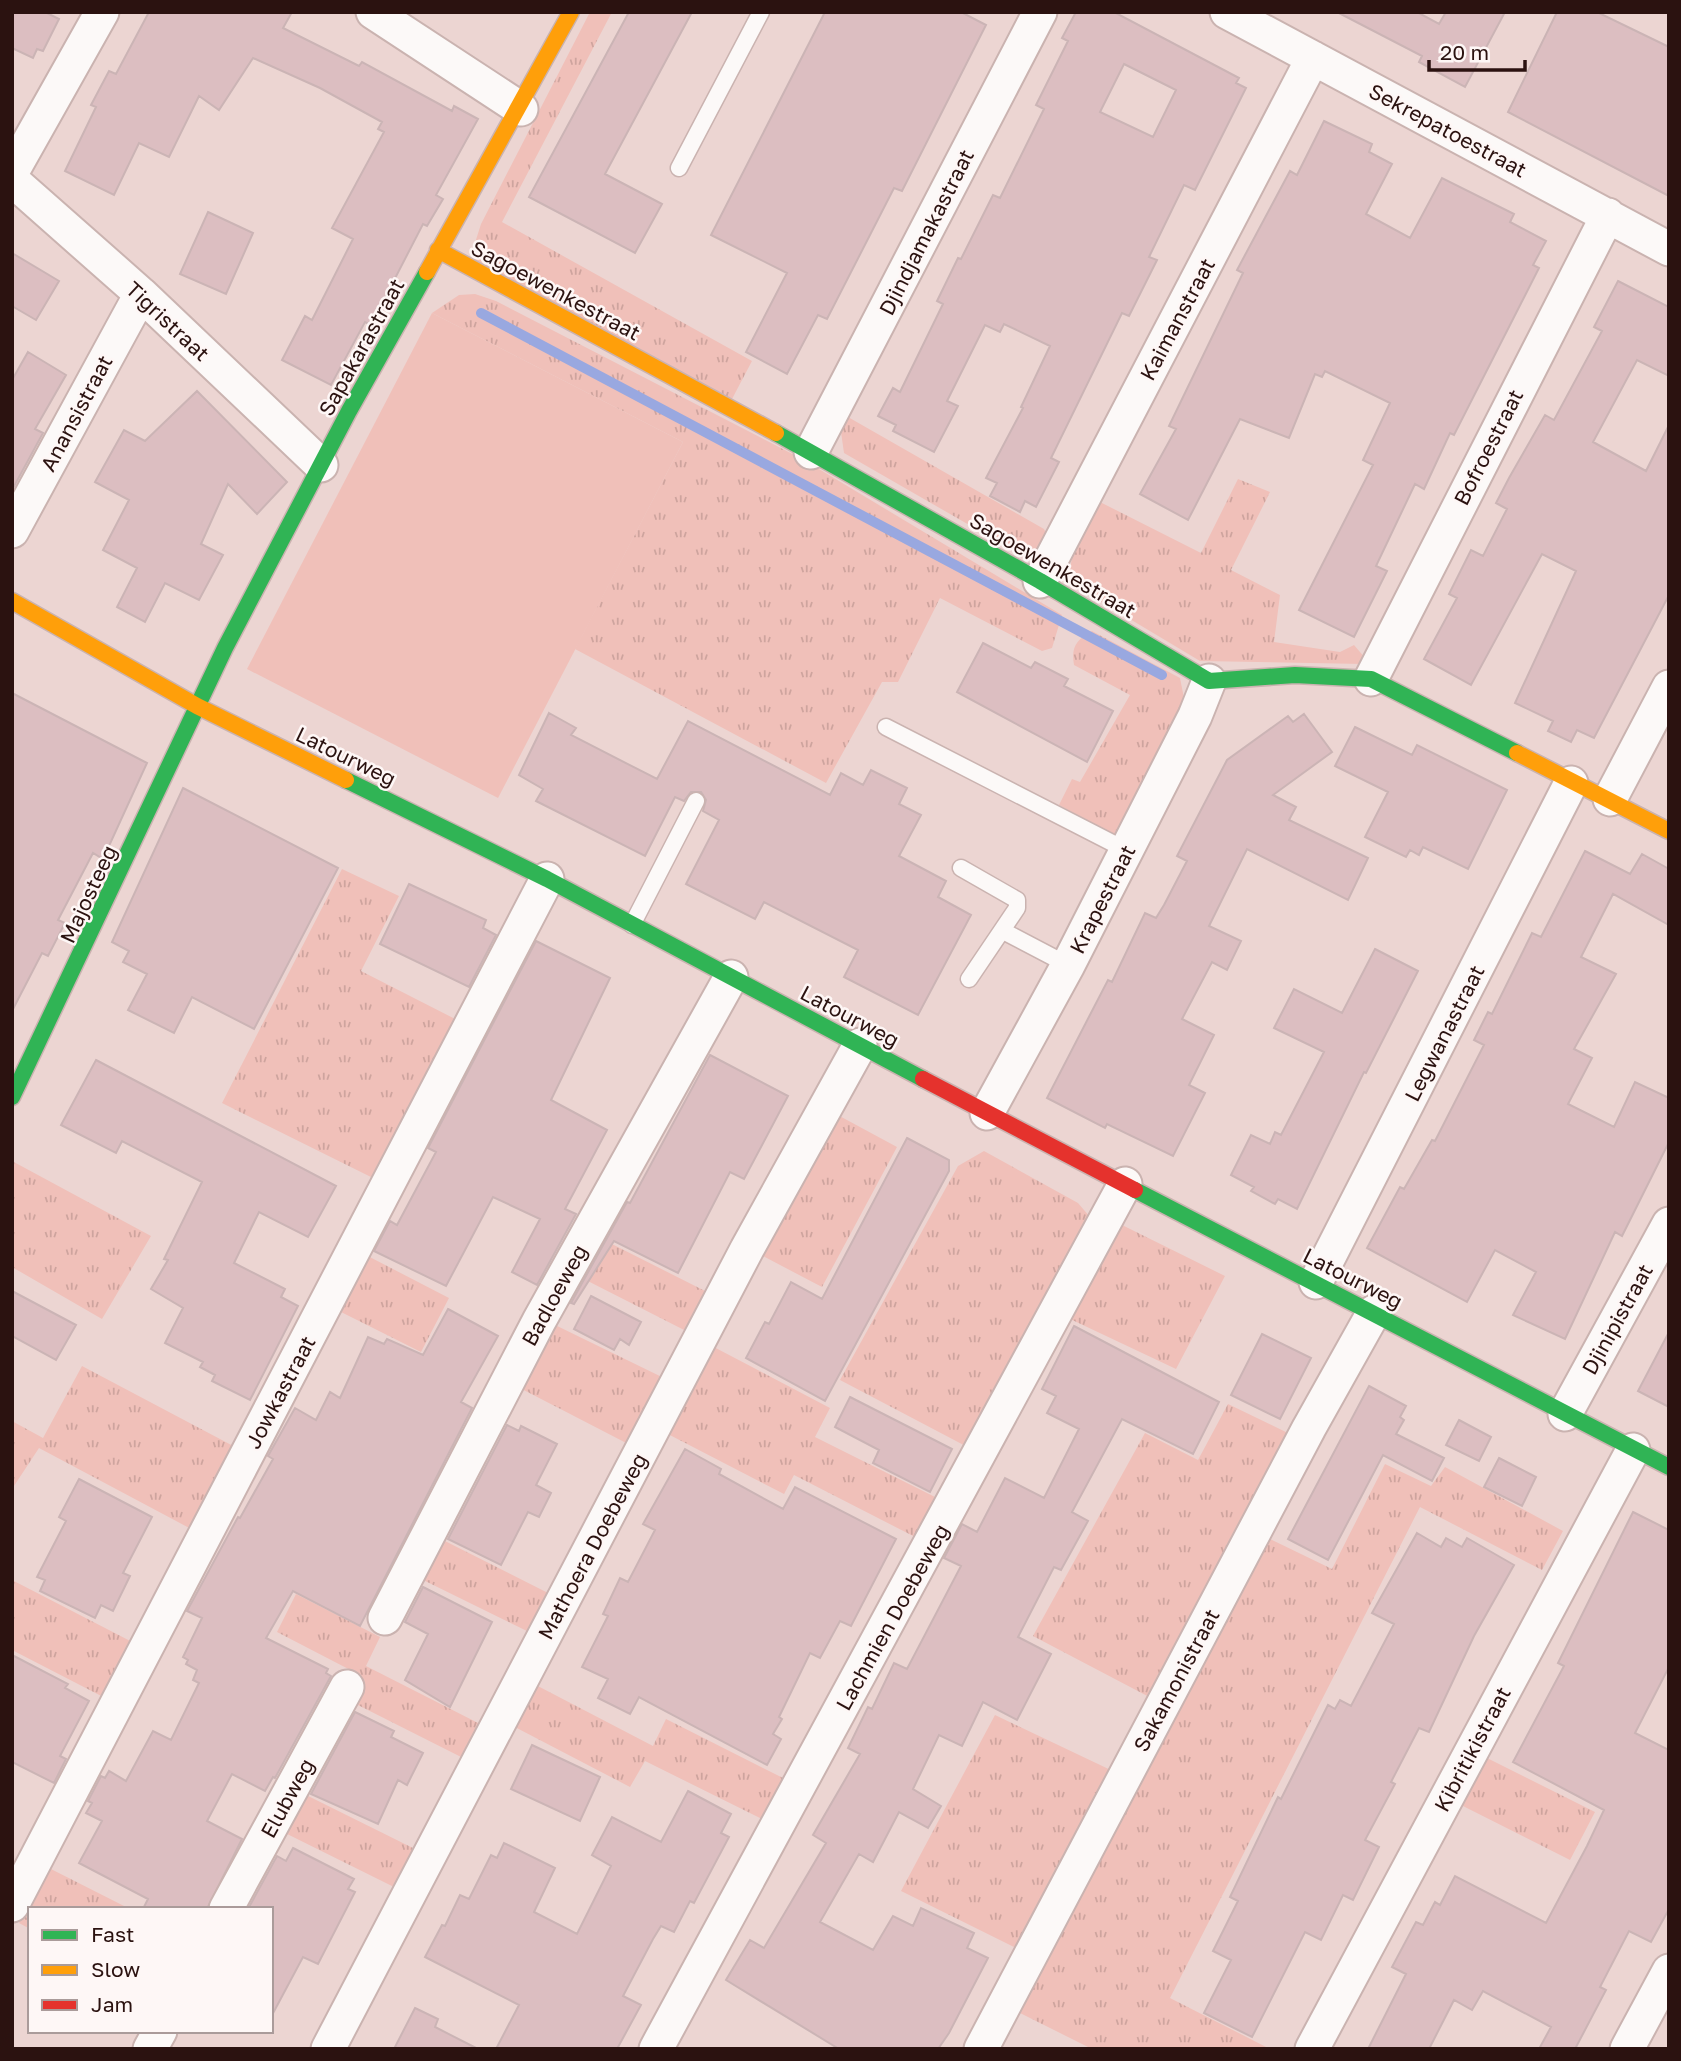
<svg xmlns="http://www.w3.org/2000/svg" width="1681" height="2061" font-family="'Golos Text',sans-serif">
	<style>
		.grass { fill: url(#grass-tufts) }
		.pitch { fill: #f0c0b9 }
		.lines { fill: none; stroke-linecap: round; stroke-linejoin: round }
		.stream { stroke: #99a8e0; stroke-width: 10 }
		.building { fill: #dcbec1; stroke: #cbb4b5; stroke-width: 2; fill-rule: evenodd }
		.lane-casing { stroke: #cab3b0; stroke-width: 19 }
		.street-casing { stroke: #cab3b0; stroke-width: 37 }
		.fast-casing { stroke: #cab3b0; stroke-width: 19 }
		.slow-casing { stroke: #cab3b0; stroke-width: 19 }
		.jam-casing { stroke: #cab3b0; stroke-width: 19 }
		.lane { stroke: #fcf9f8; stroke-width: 16 }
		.street { stroke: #fcf9f8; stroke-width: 33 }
		.fast { stroke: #30b455; stroke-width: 16 }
		.slow { stroke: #ff9f0a; stroke-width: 16 }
		.jam { stroke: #e5322d; stroke-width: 16 }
		.labels { text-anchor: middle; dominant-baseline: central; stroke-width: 5; stroke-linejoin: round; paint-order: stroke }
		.street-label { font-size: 21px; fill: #2b1210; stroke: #fef7f6 }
	</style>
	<defs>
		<pattern id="grass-tufts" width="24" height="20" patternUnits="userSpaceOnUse" patternTransform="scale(1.75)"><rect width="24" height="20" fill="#f0c0b9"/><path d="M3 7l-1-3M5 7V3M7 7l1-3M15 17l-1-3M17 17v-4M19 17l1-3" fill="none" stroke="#cea49e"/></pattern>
	</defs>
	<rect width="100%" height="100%" fill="#ecd5d2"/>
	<!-- grass -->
	<path class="grass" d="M 590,12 L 612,12 L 502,222 L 752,361 L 732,399 L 474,259 L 474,246 L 481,224 Z
		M 475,294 L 496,301 L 804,460 L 1062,615 L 1052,648 L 1042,651 L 940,598 L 898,682 L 882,682 L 826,783 L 575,649 L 683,442 L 432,313 L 459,295 Z
		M 848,417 L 1044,529 L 1050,541 L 1030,560 L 844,453 L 841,432 Z
		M 1238,479 L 1270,492 L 1231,570 L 1280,595 L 1274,642 L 1340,652 L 1354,645 L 1366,659 L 1363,664 L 1200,661 L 1073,585 C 1063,557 1086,528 1100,502 L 1201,553 Z
		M 1092,631 L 1180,678 L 1187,713 L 1122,834 L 1111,834 L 1059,805 L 1072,779 L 1080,782 L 1130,695 L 1074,665 C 1071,647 1076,640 1092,631 Z
		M 342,869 L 399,896 L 361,971 L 463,1023 L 379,1181 L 222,1103 Z
		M 834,1113 L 897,1147 L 822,1287 L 759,1254 Z
		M 984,1151 L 1078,1203 L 1090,1217 L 975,1451 L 840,1380 L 958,1166 Z
		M 12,1161 L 151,1236 L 102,1319 L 12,1267 Z
		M 1118,1223 L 1225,1276 L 1176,1369 L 1068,1318 Z
		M 596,1236 L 711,1294 L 690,1333 L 574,1274 Z
		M 362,1253 L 449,1298 L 421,1352 L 333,1308 Z
		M 549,1322 L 668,1380 L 632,1446 L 514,1385 Z
		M 710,1345 L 830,1408 L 815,1437 L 937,1498 L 917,1538 L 794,1475 L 784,1494 L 664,1432 Z
		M 82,1366 L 237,1448 L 193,1530 L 39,1448 L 12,1489 L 12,1421 L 43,1438 Z
		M 1228,1404 L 1294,1436 L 1153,1699 L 1033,1636 L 1145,1433 L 1198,1460 Z
		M 1385,1464 L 1431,1486 L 1445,1467 L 1563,1531 L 1542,1570 L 1420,1507 L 1170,1998 L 1270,2049 L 1092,2049 L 1014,2010 L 1264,1536 L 1332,1569 Z
		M 435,1536 L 552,1595 L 531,1633 L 415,1576 Z
		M 12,1580 L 138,1645 L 109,1700 L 12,1650 Z
		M 296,1594 L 380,1637 L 366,1666 L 482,1725 L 465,1759 L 348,1700 L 360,1675 L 277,1632 Z
		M 534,1684 L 653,1746 L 666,1719 L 787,1780 L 766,1821 L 645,1761 L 630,1787 L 511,1725 Z
		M 995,1715 L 1117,1773 L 1022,1951 L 901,1891 Z
		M 1479,1754 L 1595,1812 L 1570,1860 L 1455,1802 Z
		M 296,1790 L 419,1851 L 400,1890 L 277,1829 Z
		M 47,1867 L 126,1907 L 125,1909 L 30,1909 L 30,1929 L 19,1923 Z"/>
	<!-- pitch -->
	<path class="pitch" d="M 432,313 L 683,442 L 498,798 L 247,669 Z"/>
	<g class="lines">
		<!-- stream -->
		<path class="stream" d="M 481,313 L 1162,675"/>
	</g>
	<!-- building -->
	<path class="building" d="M 12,12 L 45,12 L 59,19 L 43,51 L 37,49 L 33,58 L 12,48 Z
		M 149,12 L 292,12 L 283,28 L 359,66 L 362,62 L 452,111 L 454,106 L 478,119 L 436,195 L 443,199 L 427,226 L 423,224 L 371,325 L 365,322 L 331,385 L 282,360 L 305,316 L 312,320 L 353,239 L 332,228 L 384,132 L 378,129 L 382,122 L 320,88 L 253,58 L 219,110 L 199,96 L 169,157 L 139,143 L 114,195 L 65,171 L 96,107 L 91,105 L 109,71 L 116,74 Z
		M 629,12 L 692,12 L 605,174 L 662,204 L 635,253 L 529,197 Z
		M 825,12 L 961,12 L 986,25 L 902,191 L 894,188 L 827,319 L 818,315 L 787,374 L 746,352 L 787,273 L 711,235 Z
		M 1076,12 L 1114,12 L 1239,78 L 1236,83 L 1246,88 L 1195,190 L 1184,185 L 1149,257 L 1157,260 L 1129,316 L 1122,313 L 1051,458 L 1059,462 L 1036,507 L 1025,501 L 1020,512 L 990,496 L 997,483 L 986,478 L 1023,408 L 1021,407 L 1050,346 L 1004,324 L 1000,332 L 985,325 L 947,401 L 958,406 L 934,452 L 893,431 L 896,425 L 878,416 L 893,388 L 900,392 L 943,304 L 937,301 L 958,258 L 961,259 L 993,195 L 1000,198 L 1044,109 L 1036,105 L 1068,41 L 1062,38 ZM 1124,64 L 1176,90 L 1153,137 L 1100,112 Z
		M 1337,12 L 1417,12 L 1439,24 L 1446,12 L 1505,12 L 1465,87 L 1419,62 L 1422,56 Z
		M 1557,12 L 1597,12 L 1669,47 L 1669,196 L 1508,112 Z
		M 1324,121 L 1372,144 L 1369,152 L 1392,164 L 1366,214 L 1410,238 L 1442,178 L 1514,214 L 1510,222 L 1546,241 L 1533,265 L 1539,268 L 1454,435 L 1450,433 L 1424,489 L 1415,484 L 1376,566 L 1387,571 L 1354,637 L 1299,610 L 1373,465 L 1363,460 L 1390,403 L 1325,371 L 1322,377 L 1315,374 L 1289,438 L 1240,419 L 1188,520 L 1140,494 L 1176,429 L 1169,426 L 1243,273 L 1237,270 L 1290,171 L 1297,175 Z
		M 208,212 L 253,233 L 226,294 L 180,274 Z
		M 12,253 L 59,281 L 36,320 L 12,306 Z
		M 1618,281 L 1669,307 L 1669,376 L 1637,360 L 1593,442 L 1646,471 L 1669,425 L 1669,595 L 1594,738 L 1577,730 L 1571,742 L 1548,731 L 1553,721 L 1515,703 L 1576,571 L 1542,554 L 1471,685 L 1424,659 L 1457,598 L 1449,594 L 1471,550 L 1483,556 L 1507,509 L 1496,503 L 1509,478 L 1545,415 L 1554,420 L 1602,331 L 1594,327 Z
		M 28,352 L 66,375 L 35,429 L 43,433 L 12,490 L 12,380 Z
		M 197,391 L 287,482 L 257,514 L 228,484 L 201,544 L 223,555 L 199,600 L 165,583 L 145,622 L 117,607 L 137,568 L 103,550 L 129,500 L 95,482 L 124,430 L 145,441 Z
		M 983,643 L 1031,668 L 1035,662 L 1068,679 L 1064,686 L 1113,711 L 1087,762 L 957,692 Z
		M 12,693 L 147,763 L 103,859 L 93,853 L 58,920 L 65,923 L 48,956 L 42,953 L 12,1011 Z
		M 549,713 L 576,728 L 571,735 L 657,779 L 688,721 L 830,795 L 841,773 L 863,785 L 871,770 L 907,788 L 899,804 L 921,815 L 899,856 L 946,881 L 938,897 L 971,915 L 918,1015 L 844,977 L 858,950 L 764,902 L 755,919 L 686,884 L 719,820 L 703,811 L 706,800 L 701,792 L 691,792 L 684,801 L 675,797 L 645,856 L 536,801 L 543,789 L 519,775 Z
		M 1304,714 L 1332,752 L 1273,795 L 1296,807 L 1289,820 L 1368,858 L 1348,900 L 1247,849 L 1209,926 L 1241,941 L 1227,970 L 1212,962 L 1182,1019 L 1214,1035 L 1189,1085 L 1205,1093 L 1173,1156 L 1107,1124 L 1105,1128 L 1047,1098 L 1108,980 L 1112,982 L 1145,913 L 1156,918 L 1164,905 L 1187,861 L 1177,856 L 1227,760 L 1288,716 L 1293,722 Z
		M 1355,727 L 1412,755 L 1417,745 L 1507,790 L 1468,869 L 1423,847 L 1419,855 L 1410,850 L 1406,857 L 1365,837 L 1388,792 L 1335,766 Z
		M 183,788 L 338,868 L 254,1029 L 192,997 L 174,1033 L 128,1010 L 147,974 L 123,962 L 129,951 L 112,942 Z
		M 1585,851 L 1630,874 L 1642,854 L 1669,869 L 1669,925 L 1613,894 L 1581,957 L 1616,974 L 1574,1049 L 1592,1058 L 1568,1104 L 1614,1127 L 1635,1082 L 1669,1098 L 1669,1142 L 1622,1236 L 1615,1232 L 1565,1339 L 1513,1315 L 1536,1272 L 1495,1250 L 1467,1302 L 1367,1248 L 1400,1187 L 1404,1189 L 1432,1140 L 1435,1141 L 1484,1045 L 1474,1040 L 1488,1012 L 1492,1014 L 1532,933 L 1541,937 Z
		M 409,884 L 486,920 L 483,928 L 496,935 L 469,987 L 380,944 Z
		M 536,941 L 610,978 L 551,1100 L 607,1130 L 565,1209 L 576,1214 L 537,1285 L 512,1272 L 540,1219 L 493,1197 L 446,1286 L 374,1251 L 390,1221 L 397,1225 L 436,1152 L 428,1148 Z
		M 1375,949 L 1418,971 L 1366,1073 L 1364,1072 L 1297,1209 L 1278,1199 L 1275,1204 L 1251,1191 L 1254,1187 L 1231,1175 L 1251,1135 L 1270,1144 L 1275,1132 L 1281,1135 L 1324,1052 L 1274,1028 L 1294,989 L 1342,1013 Z
		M 710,1055 L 788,1096 L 744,1179 L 730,1172 L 678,1273 L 614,1241 L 574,1304 L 571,1303 L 627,1202 L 630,1203 Z
		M 96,1060 L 336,1186 L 308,1237 L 259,1212 L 234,1263 L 285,1289 L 281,1297 L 298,1306 L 250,1400 L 212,1381 L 215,1375 L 200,1367 L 203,1362 L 165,1343 L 183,1308 L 151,1289 L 168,1260 L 164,1259 L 202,1182 L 122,1141 L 116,1153 L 61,1125 Z
		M 907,1138 L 949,1160 L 949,1171 L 825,1401 L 746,1358 L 765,1322 L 769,1324 L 791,1282 L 822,1299 Z
		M 12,1291 L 76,1325 L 56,1360 L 12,1336 Z
		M 591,1296 L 641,1322 L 629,1345 L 620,1339 L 614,1350 L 574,1329 Z
		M 448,1309 L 498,1336 L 461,1402 L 472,1408 L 360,1626 L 293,1591 L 266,1638 L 328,1669 L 326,1673 L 331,1676 L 275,1778 L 273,1777 L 265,1791 L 232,1774 L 207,1821 L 242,1839 L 207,1909 L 143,1909 L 148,1899 L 79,1863 L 102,1821 L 86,1813 L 92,1803 L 88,1801 L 101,1776 L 105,1778 L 109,1771 L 126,1781 L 153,1731 L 171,1740 L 199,1683 L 193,1680 L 197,1670 L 186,1664 L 188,1660 L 183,1657 L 202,1618 L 187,1611 L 238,1517 L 240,1518 L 273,1459 L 268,1456 L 295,1408 L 316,1420 L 330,1392 L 340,1398 L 368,1337 L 384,1344 L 387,1339 L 423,1355 Z
		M 1074,1326 L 1219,1402 L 1193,1454 L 1122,1419 L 1072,1512 L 1088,1521 L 1061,1570 L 1054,1567 L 1018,1637 L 1051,1654 L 1017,1720 L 983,1702 L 962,1746 L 939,1735 L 913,1789 L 941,1806 L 928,1828 L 899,1812 L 873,1862 L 859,1854 L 820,1922 L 873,1950 L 893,1916 L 913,1926 L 921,1908 L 974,1933 L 967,1948 L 988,1958 L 949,2033 L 938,2049 L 839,2049 L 726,1980 L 750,1940 L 764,1948 L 826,1843 L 813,1835 L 860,1754 L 848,1748 L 868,1707 L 872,1709 L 894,1663 L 907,1669 L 961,1566 L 944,1558 L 962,1524 L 977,1532 L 1005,1478 L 1044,1498 L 1079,1429 L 1047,1413 L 1056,1396 L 1042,1389 Z
		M 1669,1332 L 1669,1407 L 1638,1391 Z
		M 1262,1334 L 1311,1358 L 1280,1419 L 1231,1395 Z
		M 1369,1386 L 1406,1406 L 1400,1417 L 1404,1420 L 1396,1434 L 1444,1458 L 1432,1481 L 1383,1455 L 1328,1560 L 1288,1539 Z
		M 850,1397 L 952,1449 L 930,1492 L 873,1463 L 879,1450 L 835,1427 Z
		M 1459,1420 L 1491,1437 L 1479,1461 L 1446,1445 Z
		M 507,1425 L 519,1431 L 521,1426 L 557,1444 L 536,1485 L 551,1493 L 539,1517 L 528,1512 L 501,1565 L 448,1539 Z
		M 685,1449 L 721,1469 L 719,1474 L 783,1509 L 795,1487 L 896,1539 L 851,1626 L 840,1621 L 820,1658 L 810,1653 L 779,1717 L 782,1719 L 773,1734 L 781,1739 L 767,1765 L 639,1697 L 630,1714 L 598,1698 L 608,1679 L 582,1667 L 608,1616 L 603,1614 L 620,1578 L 628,1582 L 655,1530 L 643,1524 Z
		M 1499,1458 L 1536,1477 L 1522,1506 L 1484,1487 Z
		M 79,1479 L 152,1517 L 123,1573 L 130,1576 L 113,1611 L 101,1605 L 95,1618 L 40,1591 L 45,1580 L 37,1577 L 66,1521 L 59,1517 Z
		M 1633,1512 L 1669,1530 L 1669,1667 L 1635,1733 L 1669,1750 L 1669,1909 L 1651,1942 L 1629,1931 L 1600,1987 L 1606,1990 L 1575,2049 L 1539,2049 L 1551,2027 L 1483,1991 L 1472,2010 L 1454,2000 L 1429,2049 L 1368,2049 L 1406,1974 L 1392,1967 L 1416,1922 L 1423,1925 L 1435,1902 L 1440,1905 L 1455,1876 L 1546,1923 L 1587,1846 L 1604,1810 L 1513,1762 L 1564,1666 L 1558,1663 Z
		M 1417,1533 L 1441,1547 L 1446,1538 L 1462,1547 L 1467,1538 L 1514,1565 L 1474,1636 L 1429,1732 L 1419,1728 L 1391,1782 L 1395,1784 L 1365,1840 L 1379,1847 L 1353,1900 L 1343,1895 L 1321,1940 L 1305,1932 L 1252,2037 L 1204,2013 L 1231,1960 L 1213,1951 L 1238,1901 L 1230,1897 L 1278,1797 L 1281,1799 L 1328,1705 L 1335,1709 L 1340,1700 L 1351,1706 L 1394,1624 L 1372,1613 Z
		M 423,1587 L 492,1622 L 450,1707 L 405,1680 L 428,1634 L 405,1622 Z
		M 12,1655 L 68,1684 L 65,1688 L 89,1701 L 60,1756 L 66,1759 L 54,1783 L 12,1762 Z
		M 355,1712 L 394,1731 L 391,1737 L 423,1753 L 407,1785 L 398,1780 L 378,1824 L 311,1794 Z
		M 532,1745 L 600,1777 L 580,1821 L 511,1789 Z
		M 688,1791 L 731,1814 L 721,1833 L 729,1837 L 694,1903 L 690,1901 L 674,1932 L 661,1926 L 653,1939 L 623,1996 L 641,2005 L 617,2049 L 496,2049 L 519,2005 L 425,1957 L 442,1925 L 445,1926 L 460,1895 L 469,1899 L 491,1855 L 497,1858 L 504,1843 L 555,1868 L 534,1912 L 577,1934 L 611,1866 L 592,1855 L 612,1817 L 661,1842 Z
		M 293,1848 L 354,1879 L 348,1889 L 355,1892 L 318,1964 L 303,1957 L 271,2017 L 271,1909 L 248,1909 L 277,1856 L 286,1861 Z
		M 415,2008 L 438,2019 L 435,2027 L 478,2049 L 394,2049 Z"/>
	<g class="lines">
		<defs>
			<path id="lane" d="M 679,168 L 761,12
				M 886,727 L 1126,850
				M 961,868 L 1017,900 L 1017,908 L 969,979
				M 632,925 L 696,801
				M 1003,931 L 1068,965"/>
			<path id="street" d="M 373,12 L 521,109
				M 1227,12 L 1669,249
				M 12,172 L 102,12
				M 12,180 L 141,294 L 321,465
				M 811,452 L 1040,12
				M 12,531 L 141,294
				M 1040,581 L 1313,58
				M 1371,679 L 1608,215
				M 1610,799 L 1669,687
				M 987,1113 L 1068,965 L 1195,716 L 1209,681
				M 1316,1282 L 1571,783
				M 1565,1414 L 1669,1224
				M 385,1618 L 539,1321 L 731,977
				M 12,1905 L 547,879
				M 226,1909 L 347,1687
				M 150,2049 L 160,2031
				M 328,2049 L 747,1249 L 860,1045
				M 656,2049 L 1125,1184
				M 981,2049 L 1309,1428 L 1374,1312
				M 1312,2049 L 1633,1450
				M 1627,2049 L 1669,1971"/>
			<path id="fast" d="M 776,433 L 1040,581 L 1209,681 L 1295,675 L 1371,679 L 1517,753
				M 346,780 L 547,879 L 923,1079
				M 12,1097 L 225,648 L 349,411 L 427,272
				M 1135,1190 L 1669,1467"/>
			<path id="slow" d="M 438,250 L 776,433
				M 427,272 L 571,12
				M 12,601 L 197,706 L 346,780
				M 1517,753 L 1669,831"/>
			<path id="jam" d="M 923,1079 L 1135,1190"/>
		</defs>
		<!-- lane casing -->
		<use href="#lane" class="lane-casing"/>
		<!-- street casing -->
		<use href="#street" class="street-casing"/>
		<!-- fast casing -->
		<use href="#fast" class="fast-casing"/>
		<!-- slow casing -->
		<use href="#slow" class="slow-casing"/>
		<!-- jam casing -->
		<use href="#jam" class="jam-casing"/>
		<!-- lane -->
		<use href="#lane" class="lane"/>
		<!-- street -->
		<use href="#street" class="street"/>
		<!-- fast -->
		<use href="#fast" class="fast"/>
		<!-- slow -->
		<use href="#slow" class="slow"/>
		<!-- jam -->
		<use href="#jam" class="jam"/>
	</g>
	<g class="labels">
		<!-- street labels -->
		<g class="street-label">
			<text transform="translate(1448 130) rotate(28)">Sekrepatoestraat</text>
			<text transform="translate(926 232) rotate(-63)">Djindjamakastraat</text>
			<text transform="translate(556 290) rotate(28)">Sagoewenkestraat</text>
			<text transform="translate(1177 319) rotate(-62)">Kaimanstraat</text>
			<text transform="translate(168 321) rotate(43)">Tigristraat</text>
			<text transform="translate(361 347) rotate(-61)">Sapakarastraat</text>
			<text transform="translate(76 413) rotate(-62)">Anansistraat</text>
			<text transform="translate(1488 447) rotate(-63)">Bofroestraat</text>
			<text transform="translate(1053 565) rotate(30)">Sagoewenkestraat</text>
			<text transform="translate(346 756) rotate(26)">Latourweg</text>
			<text transform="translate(88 894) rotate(-65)">Majosteeg</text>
			<text transform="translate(1102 899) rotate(-63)">Krapestraat</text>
			<text transform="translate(850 1016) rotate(28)">Latourweg</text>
			<text transform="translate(1444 1033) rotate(-63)">Legwanastraat</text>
			<text transform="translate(1353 1278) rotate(27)">Latourweg</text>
			<text transform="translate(554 1295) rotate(-61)">Badloeweg</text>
			<text transform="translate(1617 1319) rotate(-61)">Djinipistraat</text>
			<text transform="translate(280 1392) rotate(-62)">Jowkastraat</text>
			<text transform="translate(592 1546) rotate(-62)">Mathoera Doebeweg</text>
			<text transform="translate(892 1617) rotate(-61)">Lachmien Doebeweg</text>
			<text transform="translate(1176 1680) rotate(-62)">Sakamonistraat</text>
			<text transform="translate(1472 1749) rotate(-62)">Kibritikistraat</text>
			<text transform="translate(287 1798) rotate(-61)">Elubweg</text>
		</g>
	</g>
	<!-- border -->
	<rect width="1681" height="2061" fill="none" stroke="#2b1210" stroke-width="28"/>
	<!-- legend -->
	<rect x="28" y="1907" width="245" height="126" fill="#fef7f6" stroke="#aa9b9a" stroke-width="2"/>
	<rect x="42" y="1930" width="35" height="10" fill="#30b455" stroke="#aa9b9a" stroke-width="2"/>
	<text x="91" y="1942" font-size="21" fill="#2b1210">Fast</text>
	<rect x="42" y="1965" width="35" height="10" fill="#ff9f0a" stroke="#aa9b9a" stroke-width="2"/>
	<text x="91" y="1977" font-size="21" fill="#2b1210">Slow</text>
	<rect x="42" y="2000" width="35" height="10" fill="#e5322d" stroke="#aa9b9a" stroke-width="2"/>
	<text x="91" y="2012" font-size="21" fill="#2b1210">Jam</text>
	<!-- scale -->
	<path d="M1429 60v10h96v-10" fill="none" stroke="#2b1210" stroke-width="3.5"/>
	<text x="1440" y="60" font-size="21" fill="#2b1210" stroke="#fef7f6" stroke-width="5" paint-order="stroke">20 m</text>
</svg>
